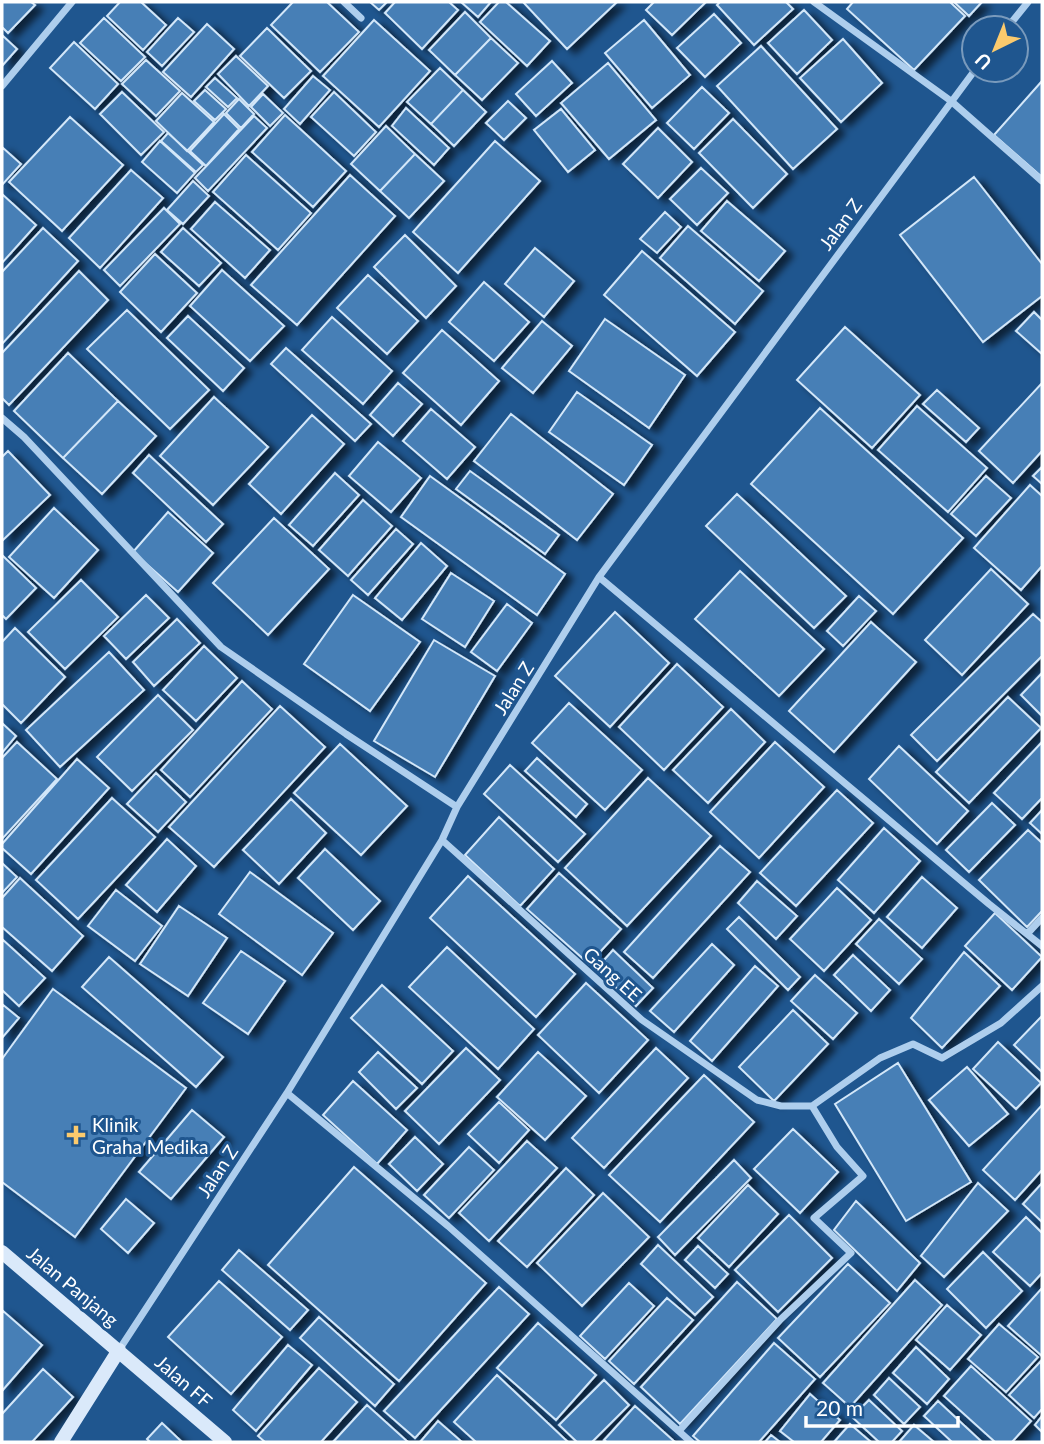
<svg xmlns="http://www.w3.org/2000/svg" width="1044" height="1444" font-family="Lato,sans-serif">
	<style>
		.building { fill: #477fb6; stroke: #d3e7f9; stroke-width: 2; filter: url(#shadow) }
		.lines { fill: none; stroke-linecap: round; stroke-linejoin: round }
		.street { stroke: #aeceed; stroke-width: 7 }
		.secondary { stroke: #dae9fa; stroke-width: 14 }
		.poi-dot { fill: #fbca6d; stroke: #1f568f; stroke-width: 2.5 }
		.labels { text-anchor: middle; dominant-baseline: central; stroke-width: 6; stroke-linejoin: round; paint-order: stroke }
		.street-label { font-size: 19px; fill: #fff; stroke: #1f568f }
		.poi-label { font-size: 19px; fill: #fff; stroke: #1f568f; text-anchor: start }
	</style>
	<defs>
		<filter id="shadow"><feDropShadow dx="8" dy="4.5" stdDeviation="3.5" flood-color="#0009"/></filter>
	</defs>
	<rect width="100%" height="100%" fill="#1f568f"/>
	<!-- building -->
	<path class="building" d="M 2,2 L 31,2 L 35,5 L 8,33 L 2,27 Z
		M 120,2 L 141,2 L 166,25 L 143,50 L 107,16 Z
		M 293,2 L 327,2 L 359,32 L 320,72 L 271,25 Z
		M 370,2 L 387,2 L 379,10 Z
		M 395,2 L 449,2 L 458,10 L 422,49 L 385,13 Z
		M 461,2 L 491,2 L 478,17 Z
		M 499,2 L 506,2 L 550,41 L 527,66 L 480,22 Z
		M 523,2 L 617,2 L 567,49 Z
		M 654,2 L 706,2 L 672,35 L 646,10 Z
		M 720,2 L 786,2 L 793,9 L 754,45 L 717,5 Z
		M 853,2 L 950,2 L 965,16 L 914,70 L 847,9 Z
		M 954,2 L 982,2 L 969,16 Z
		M 804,10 L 832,40 L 797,74 L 768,43 Z
		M 465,12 L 491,38 L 455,75 L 429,50 Z
		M 714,14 L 741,43 L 705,77 L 677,48 Z
		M 104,18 L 145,57 L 121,81 L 80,43 Z
		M 178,18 L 194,32 L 162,66 L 147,52 Z
		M 374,20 L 430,71 L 379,127 L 323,76 Z
		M 644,20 L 690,75 L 652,108 L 605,53 Z
		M 207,24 L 234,49 L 191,97 L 163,72 Z
		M 267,28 L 311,71 L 284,98 L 240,56 Z
		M 2,35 L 17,49 L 2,66 Z
		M 491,38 L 518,63 L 482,100 L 455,75 Z
		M 843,39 L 882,83 L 841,122 L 800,78 Z
		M 74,42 L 118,84 L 95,109 L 50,68 Z
		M 761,46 L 837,129 L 793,169 L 717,86 Z
		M 236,56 L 268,86 L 249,106 L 218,74 Z
		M 146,60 L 180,91 L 156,116 L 122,84 Z
		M 552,61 L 572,83 L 536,116 L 516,94 Z
		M 608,63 L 656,120 L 609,159 L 561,103 Z
		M 440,68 L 463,90 L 431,124 L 407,102 Z
		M 313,76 L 330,90 L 300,124 L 284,109 Z
		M 215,78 L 237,98 L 228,107 L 206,87 Z
		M 1042,81 L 1042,177 L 994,135 Z
		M 702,87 L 729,113 L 694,149 L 667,123 Z
		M 205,90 L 226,109 L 215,120 L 194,101 Z
		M 463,90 L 486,112 L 454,146 L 431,124 Z
		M 122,92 L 164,132 L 141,155 L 100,114 Z
		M 334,92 L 376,132 L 354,156 L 311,117 Z
		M 182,93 L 214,122 L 187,151 L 156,121 Z
		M 263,94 L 283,113 L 270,126 L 251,107 Z
		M 239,99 L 254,114 L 241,128 L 226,113 Z
		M 508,101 L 526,118 L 504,140 L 486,123 Z
		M 406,108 L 449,148 L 434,165 L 392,126 Z
		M 561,109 L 595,150 L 568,172 L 534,130 Z
		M 224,114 L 239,129 L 206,166 L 190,151 Z
		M 285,115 L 346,171 L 313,207 L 252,152 Z
		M 254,116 L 267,128 L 208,191 L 195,178 Z
		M 70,117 L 123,165 L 62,231 L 9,182 Z
		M 733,119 L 787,174 L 753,208 L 699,153 Z
		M 386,126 L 415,154 L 380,191 L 351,164 Z
		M 658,128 L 692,162 L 658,198 L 623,164 Z
		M 168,133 L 203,165 L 196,172 L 161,141 Z
		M 160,141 L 195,173 L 177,193 L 142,162 Z
		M 495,141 L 540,181 L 458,273 L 413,232 Z
		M 2,147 L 21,164 L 2,185 Z
		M 415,154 L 444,181 L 409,218 L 380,191 Z
		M 246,155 L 311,213 L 278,250 L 213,192 Z
		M 701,168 L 728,193 L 697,225 L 670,199 Z
		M 131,170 L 163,198 L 100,268 L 69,238 Z
		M 350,175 L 395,216 L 297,325 L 251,285 Z
		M 974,177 L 1042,264 L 1042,296 L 983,342 L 900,235 Z
		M 193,181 L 209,196 L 183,224 L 167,210 Z
		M 2,194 L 36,225 L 2,263 Z
		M 727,201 L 785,251 L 759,281 L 701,231 Z
		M 215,202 L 270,250 L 245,278 L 191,229 Z
		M 164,208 L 180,224 L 120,286 L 104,270 Z
		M 665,212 L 681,227 L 657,253 L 640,239 Z
		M 688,226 L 763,291 L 735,324 L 660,258 Z
		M 43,228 L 78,261 L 2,344 L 2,272 Z
		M 183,228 L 221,263 L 199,286 L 161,252 Z
		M 405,235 L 456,286 L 426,318 L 374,267 Z
		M 535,248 L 574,281 L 544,317 L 505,284 Z
		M 642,251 L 735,332 L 697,376 L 604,295 Z
		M 155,254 L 197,293 L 161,332 L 120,292 Z
		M 222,270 L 284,326 L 250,361 L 190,306 Z
		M 79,271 L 108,300 L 9,405 L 2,398 L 2,353 Z
		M 368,275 L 418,321 L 387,354 L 337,308 Z
		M 484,282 L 529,322 L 494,361 L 449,322 Z
		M 127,310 L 209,390 L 170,429 L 87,349 Z
		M 1034,312 L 1042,320 L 1042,354 L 1016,331 Z
		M 188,316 L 244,368 L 223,391 L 167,338 Z
		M 332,317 L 392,371 L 363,404 L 302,350 Z
		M 605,319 L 685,375 L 649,428 L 569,371 Z
		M 542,321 L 572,346 L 533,393 L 502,368 Z
		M 845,327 L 920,395 L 872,448 L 797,380 Z
		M 442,330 L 499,381 L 461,425 L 403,373 Z
		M 286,348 L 371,424 L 355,441 L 271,364 Z
		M 68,353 L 118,401 L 63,458 L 14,411 Z
		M 398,383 L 422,404 L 393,436 L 370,415 Z
		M 1042,383 L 1042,451 L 1013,483 L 979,451 Z
		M 937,390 L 979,428 L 966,442 L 923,404 Z
		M 577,392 L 652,445 L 624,485 L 549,432 Z
		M 214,397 L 268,447 L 213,505 L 160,456 Z
		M 118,401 L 156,436 L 102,494 L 63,458 Z
		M 917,406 L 987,468 L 948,512 L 878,450 Z
		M 820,408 L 963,538 L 893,614 L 751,484 Z
		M 431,409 L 475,447 L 447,479 L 403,441 Z
		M 511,414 L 613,494 L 577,540 L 474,461 Z
		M 312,415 L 344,444 L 281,514 L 249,484 Z
		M 378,442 L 421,478 L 391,512 L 349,476 Z
		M 8,451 L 50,495 L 2,541 L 2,457 Z
		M 149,455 L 223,524 L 206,542 L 133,473 Z
		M 1042,467 L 1042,484 L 1033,476 Z
		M 470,471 L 559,535 L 545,554 L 456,489 Z
		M 335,473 L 359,495 L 313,546 L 289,525 Z
		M 430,476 L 565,574 L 537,615 L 401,517 Z
		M 986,476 L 1011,498 L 976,536 L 951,514 Z
		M 1030,485 L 1042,496 L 1042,566 L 1021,590 L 974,548 Z
		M 737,494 L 846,596 L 814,628 L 706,526 Z
		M 363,500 L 392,526 L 348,576 L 319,550 Z
		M 54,508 L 98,550 L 54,598 L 9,557 Z
		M 168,512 L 213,553 L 178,592 L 133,552 Z
		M 274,518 L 329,569 L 268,635 L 213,583 Z
		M 396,529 L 413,544 L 368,595 L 351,580 Z
		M 421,543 L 447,566 L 402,620 L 375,598 Z
		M 2,555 L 36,588 L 6,619 L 2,615 Z
		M 991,569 L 1028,604 L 962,675 L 925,640 Z
		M 740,571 L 824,649 L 779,696 L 695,619 Z
		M 451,573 L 494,601 L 465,647 L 422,619 Z
		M 81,580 L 118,617 L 65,669 L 28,632 Z
		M 146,595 L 169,618 L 126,659 L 104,636 Z
		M 353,595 L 420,642 L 370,711 L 304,664 Z
		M 859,596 L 876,611 L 843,646 L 827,631 Z
		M 507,604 L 532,623 L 497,671 L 471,652 Z
		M 615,612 L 669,663 L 610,727 L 555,676 Z
		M 1033,614 L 1042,622 L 1042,656 L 937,761 L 911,735 Z
		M 177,619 L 200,643 L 154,686 L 133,662 Z
		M 871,622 L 916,662 L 834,752 L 789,711 Z
		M 15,628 L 65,677 L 21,723 L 2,704 L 2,642 Z
		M 434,640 L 495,676 L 435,777 L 374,741 Z
		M 204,646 L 237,678 L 196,721 L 163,690 Z
		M 109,652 L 144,690 L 60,767 L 26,730 Z
		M 677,664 L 723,707 L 664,770 L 619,727 Z
		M 1042,673 L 1042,716 L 1021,695 Z
		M 242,681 L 272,709 L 190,797 L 161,770 Z
		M 158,695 L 193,730 L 132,791 L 97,757 Z
		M 1008,697 L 1041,728 L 969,803 L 936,772 Z
		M 569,703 L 642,770 L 605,810 L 532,743 Z
		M 280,706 L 325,747 L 214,867 L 169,827 Z
		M 731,709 L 765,742 L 708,803 L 673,770 Z
		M 2,723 L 16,736 L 2,753 Z
		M 17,742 L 57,779 L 2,839 L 2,758 Z
		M 775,742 L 824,787 L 759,858 L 710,812 Z
		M 1042,742 L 1042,798 L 1022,819 L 994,793 Z
		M 340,744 L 407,806 L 361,855 L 294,793 Z
		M 899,746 L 968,811 L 937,844 L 869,779 Z
		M 537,758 L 587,804 L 576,817 L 525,771 Z
		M 77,759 L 109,788 L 31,874 L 2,848 L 2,844 Z
		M 510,765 L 585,834 L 558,862 L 484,794 Z
		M 156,773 L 186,802 L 158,832 L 127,804 Z
		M 648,778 L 711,836 L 627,926 L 565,868 Z
		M 837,790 L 873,823 L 796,906 L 760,873 Z
		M 112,798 L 155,837 L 78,919 L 36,880 Z
		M 291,799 L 326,833 L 279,884 L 243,850 Z
		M 992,803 L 1015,825 L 969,872 L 946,850 Z
		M 1042,810 L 1042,834 L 1030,823 Z
		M 499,817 L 554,869 L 520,906 L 465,855 Z
		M 884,828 L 920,861 L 874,913 L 838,880 Z
		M 1028,830 L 1042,843 L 1042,911 L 1027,927 L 979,880 Z
		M 167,839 L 196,866 L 157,912 L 126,885 Z
		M 720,846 L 750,872 L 653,978 L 624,952 Z
		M 325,849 L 380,901 L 353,930 L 298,878 Z
		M 2,863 L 17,877 L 2,893 Z
		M 250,872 L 333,933 L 302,975 L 219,914 Z
		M 559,873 L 621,929 L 589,964 L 527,909 Z
		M 468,876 L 575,974 L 536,1017 L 430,918 Z
		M 922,877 L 957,908 L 922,948 L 887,917 Z
		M 20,878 L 83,936 L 52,971 L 2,927 L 2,898 Z
		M 757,881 L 797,916 L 776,939 L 738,903 Z
		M 837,888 L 871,920 L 824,971 L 790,939 Z
		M 116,890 L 162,926 L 135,961 L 88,926 Z
		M 179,906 L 227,938 L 188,996 L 140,964 Z
		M 995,913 L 1042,957 L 1012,990 L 965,946 Z
		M 739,917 L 800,977 L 788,990 L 727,929 Z
		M 879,919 L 922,959 L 899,984 L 856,944 Z
		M 2,939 L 45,978 L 19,1006 L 2,990 Z
		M 712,944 L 734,965 L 674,1032 L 650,1011 Z
		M 447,947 L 534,1029 L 498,1069 L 409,987 Z
		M 613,950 L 653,988 L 636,1006 L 596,969 Z
		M 241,951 L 285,981 L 248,1034 L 203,1003 Z
		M 964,952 L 1000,986 L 942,1048 L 911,1018 Z
		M 853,955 L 890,990 L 871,1011 L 834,975 Z
		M 109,957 L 223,1057 L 196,1087 L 82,987 Z
		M 755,966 L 778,986 L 712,1061 L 690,1041 Z
		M 815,975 L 857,1013 L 833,1039 L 791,1001 Z
		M 586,983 L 648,1040 L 599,1093 L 538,1035 Z
		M 382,985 L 453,1051 L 422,1084 L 351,1018 Z
		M 53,989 L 186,1088 L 75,1237 L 2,1182 L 2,1059 Z
		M 2,1004 L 19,1018 L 2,1038 Z
		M 793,1010 L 828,1044 L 774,1101 L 739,1067 Z
		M 1041,1017 L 1042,1018 L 1042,1072 L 1014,1045 Z
		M 998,1042 L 1041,1083 L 1016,1109 L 973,1069 Z
		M 466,1048 L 500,1080 L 439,1144 L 405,1111 Z
		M 656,1048 L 688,1078 L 604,1168 L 572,1138 Z
		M 378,1052 L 417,1088 L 396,1109 L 359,1072 Z
		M 538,1052 L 586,1096 L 545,1140 L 497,1097 Z
		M 898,1063 L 971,1182 L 906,1221 L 835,1104 Z
		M 967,1067 L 1008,1114 L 969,1146 L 929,1100 Z
		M 704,1075 L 754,1122 L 660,1222 L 609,1175 Z
		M 353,1081 L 407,1130 L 377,1164 L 323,1115 Z
		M 499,1102 L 529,1130 L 499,1163 L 468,1134 Z
		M 1042,1105 L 1042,1170 L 1015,1200 L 983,1170 Z
		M 192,1110 L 224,1137 L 171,1199 L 139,1172 Z
		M 793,1129 L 838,1172 L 800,1213 L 754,1169 Z
		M 415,1137 L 443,1164 L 417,1191 L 389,1164 Z
		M 527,1141 L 557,1168 L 489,1241 L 459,1213 Z
		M 469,1147 L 494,1170 L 449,1218 L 424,1195 Z
		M 734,1160 L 751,1178 L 675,1255 L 658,1237 Z
		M 354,1167 L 486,1283 L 399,1381 L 268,1265 Z
		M 566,1168 L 594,1195 L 527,1267 L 498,1241 Z
		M 978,1183 L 1008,1211 L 944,1277 L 921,1256 Z
		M 1042,1183 L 1042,1222 L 1023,1204 Z
		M 748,1185 L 778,1214 L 729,1267 L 698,1238 Z
		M 603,1193 L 649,1237 L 582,1306 L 537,1263 Z
		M 126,1199 L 154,1223 L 128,1253 L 101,1229 Z
		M 856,1201 L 920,1263 L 897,1291 L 834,1230 Z
		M 789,1215 L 832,1258 L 778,1312 L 735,1270 Z
		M 1026,1217 L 1042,1233 L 1042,1273 L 1030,1286 L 993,1252 Z
		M 658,1245 L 713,1297 L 695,1315 L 641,1264 Z
		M 698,1246 L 728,1274 L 715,1288 L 685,1260 Z
		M 239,1250 L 308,1310 L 290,1330 L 222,1270 Z
		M 983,1252 L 1022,1291 L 986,1328 L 947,1289 Z
		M 848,1264 L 890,1303 L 820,1377 L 778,1338 Z
		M 915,1280 L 942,1305 L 850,1407 L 823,1383 Z
		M 219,1281 L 282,1337 L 231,1394 L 168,1337 Z
		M 737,1282 L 777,1319 L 680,1424 L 641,1387 Z
		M 629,1283 L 654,1306 L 605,1359 L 580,1336 Z
		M 499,1287 L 529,1314 L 415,1438 L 384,1411 Z
		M 1042,1288 L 1042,1356 L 1008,1326 Z
		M 667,1298 L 693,1320 L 634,1384 L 609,1361 Z
		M 947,1305 L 981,1335 L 950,1370 L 916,1340 Z
		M 2,1310 L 42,1345 L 2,1391 Z
		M 319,1317 L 394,1384 L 375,1406 L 300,1338 Z
		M 538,1323 L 596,1375 L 556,1420 L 497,1368 Z
		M 999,1324 L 1038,1357 L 1006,1392 L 968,1359 Z
		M 774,1343 L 815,1379 L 759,1442 L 700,1442 L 693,1436 Z
		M 288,1345 L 312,1365 L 256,1431 L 233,1410 Z
		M 916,1347 L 949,1379 L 927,1404 L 893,1373 Z
		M 1041,1361 L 1042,1409 L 1034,1418 L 1009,1395 Z
		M 971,1366 L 1031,1421 L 1012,1442 L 995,1442 L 944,1396 Z
		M 319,1368 L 357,1402 L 321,1442 L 265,1442 L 258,1436 Z
		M 43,1369 L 73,1397 L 32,1442 L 2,1442 L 2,1414 Z
		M 497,1375 L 568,1442 L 476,1442 L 454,1422 Z
		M 889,1378 L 920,1407 L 904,1424 L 874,1395 Z
		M 604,1380 L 629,1405 L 592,1442 L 577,1442 L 559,1425 Z
		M 810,1394 L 840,1420 L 821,1442 L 794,1442 L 780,1431 Z
		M 869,1400 L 902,1431 L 892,1442 L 879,1442 L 852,1417 Z
		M 938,1401 L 982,1442 L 952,1442 L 924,1416 Z
		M 367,1405 L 408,1442 L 333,1442 Z
		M 635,1406 L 675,1442 L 607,1442 L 604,1440 Z
		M 1042,1416 L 1042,1432 L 1035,1425 Z
		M 438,1421 L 462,1442 L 420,1442 Z
		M 162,1423 L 182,1442 L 150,1442 L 147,1439 Z
		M 850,1424 L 871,1442 L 834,1442 Z
		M 914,1425 L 934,1442 L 899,1442 Z
		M 771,1435 L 780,1442 L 765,1442 Z"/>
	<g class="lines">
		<!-- street -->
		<path class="street" d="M 344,2 L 361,18
			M 814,2 L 951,101 L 1042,181
			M 1007,28 L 1028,2
			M 2,86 L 72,2
			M 2,418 L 24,437 L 221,647 L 346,734 L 457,807
			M 599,577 L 989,904 L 1042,946
			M 442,840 L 642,1020 L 757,1100 L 781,1106 L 812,1106 L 880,1058 L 913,1044 L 942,1058 L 1001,1023 L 1042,986
			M 1027,934 L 1042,918
			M 287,1093 L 448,1226 L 691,1442
			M 119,1350 L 287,1093 L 442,840 L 457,807 L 599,577 L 975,70
			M 679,1431 L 781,1319 L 851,1253 L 814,1218 L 863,1176 L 837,1147 L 812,1106"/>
		<!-- secondary -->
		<path class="secondary" d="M 2,1252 L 225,1442
			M 61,1442 L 119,1350"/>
	</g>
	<!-- markers -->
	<path class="poi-dot" d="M72.5 1124.5h7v7h7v7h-7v7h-7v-7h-7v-7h7z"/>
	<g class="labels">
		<!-- street labels -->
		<g class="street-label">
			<text transform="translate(840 224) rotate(-54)">Jalan Z</text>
			<text transform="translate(513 688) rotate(-58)">Jalan Z</text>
			<text transform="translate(613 974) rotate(42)">Gang EE</text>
			<text transform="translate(217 1171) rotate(-57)">Jalan Z</text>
			<text transform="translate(73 1286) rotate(40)">Jalan Panjang</text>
			<text transform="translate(184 1381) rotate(41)">Jalan FF</text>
		</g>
		<!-- poi labels -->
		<g class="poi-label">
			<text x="92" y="1124">Klinik<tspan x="92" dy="22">Graha Medika</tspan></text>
		</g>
	</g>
	<!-- border -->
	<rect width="1044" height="1444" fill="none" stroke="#ffffff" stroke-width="7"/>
	<!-- north arrow -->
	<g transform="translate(995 49) rotate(223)"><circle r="33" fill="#1f568f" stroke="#799abc" stroke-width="2"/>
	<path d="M0-5L12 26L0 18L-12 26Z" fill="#fbca6d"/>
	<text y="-10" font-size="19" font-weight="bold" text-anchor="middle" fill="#ffffff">U</text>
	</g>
	<!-- scale -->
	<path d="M806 1416v10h152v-10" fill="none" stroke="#ffffff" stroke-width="3.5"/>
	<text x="816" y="1416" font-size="21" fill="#ffffff" stroke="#1f568f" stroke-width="5" paint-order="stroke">20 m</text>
</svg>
